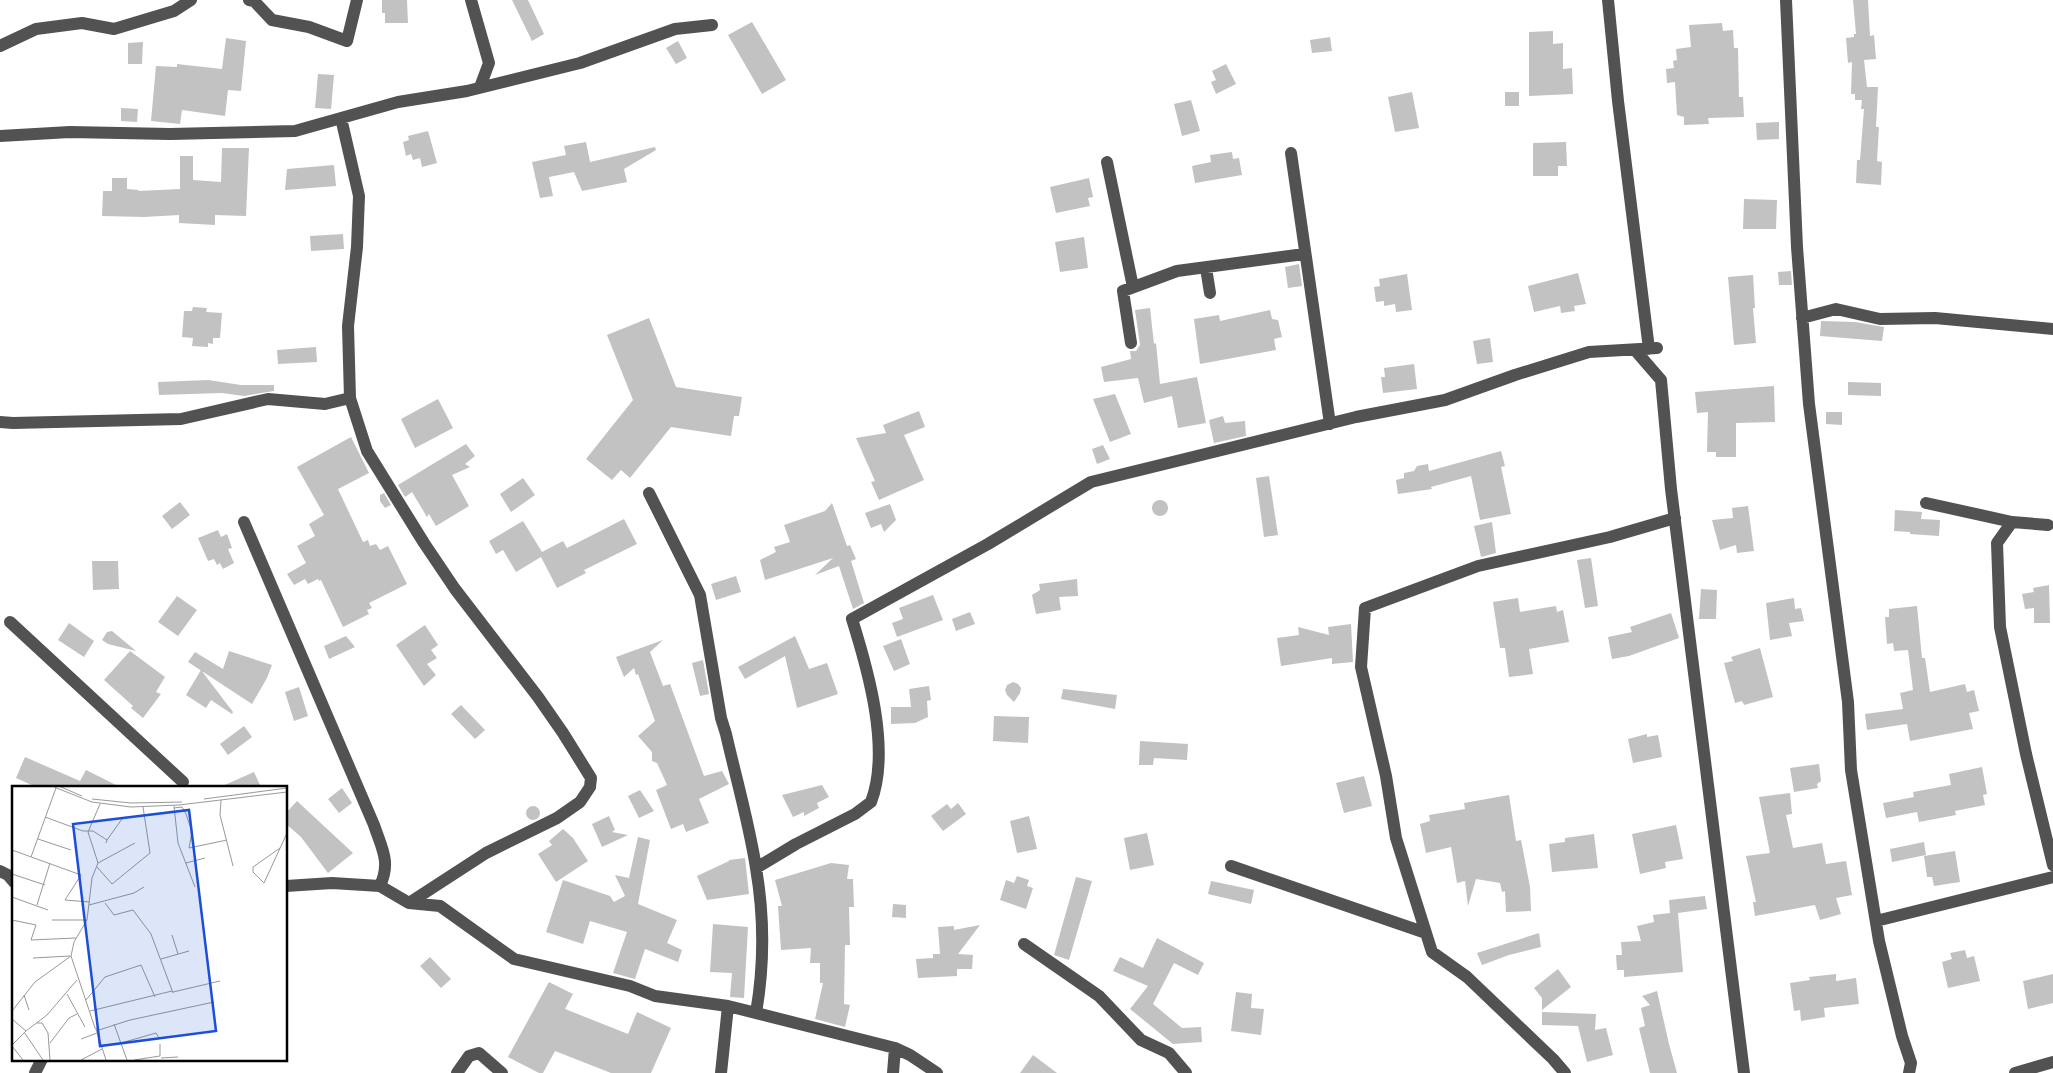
<svg xmlns="http://www.w3.org/2000/svg" width="2053" height="1073" font-family="'Alegreya Sans',sans-serif">
	<style>
		.building { fill: #c2c2c2 }
		.lines { fill: none; stroke-linecap: round; stroke-linejoin: round }
		.minor { stroke: #525252; stroke-width: 12 }
		.inset-road { fill: none; stroke: #999; stroke-width: 1 }
		.view { fill: #1d4ed8; fill-opacity: 0.15; stroke: #1d4ed8; stroke-width: 2.5 }
		.inset-edge { fill: none; stroke: #000; stroke-width: 2.5 }
	</style>
	<rect width="100%" height="100%" fill="#fff"/>
	<!-- building -->
	<path class="building" d="M 382,0 L 407,0 L 408,23 L 385,23 L 385,13 L 382,13 Z
		M 512,0 L 528,0 L 544,34 L 532,41 Z
		M 1853,0 L 1868,0 L 1870,36 L 1874,35 L 1876,59 L 1864,60 L 1867,87 L 1878,87 L 1876,127 L 1879,127 L 1877,161 L 1882,162 L 1881,185 L 1856,183 L 1857,160 L 1860,160 L 1864,109 L 1861,109 L 1862,100 L 1855,100 L 1855,94 L 1851,94 L 1852,62 L 1848,63 L 1846,38 L 1854,37 L 1854,34 L 1856,34 Z
		M 752,22 L 786,80 L 762,94 L 728,35 Z
		M 1722,23 L 1723,31 L 1733,30 L 1734,48 L 1738,48 L 1739,97 L 1743,97 L 1744,117 L 1708,118 L 1709,124 L 1684,125 L 1684,117 L 1677,115 L 1675,82 L 1667,83 L 1666,69 L 1674,68 L 1673,61 L 1677,60 L 1676,49 L 1691,47 L 1689,25 Z
		M 1553,31 L 1553,44 L 1563,43 L 1563,69 L 1572,68 L 1573,94 L 1529,96 L 1529,32 Z
		M 1330,37 L 1332,51 L 1312,53 L 1310,40 Z
		M 226,38 L 246,41 L 241,91 L 228,90 L 225,116 L 182,110 L 180,124 L 151,121 L 156,66 L 177,67 L 177,64 L 222,69 Z
		M 678,41 L 687,58 L 676,64 L 666,48 Z
		M 143,42 L 142,64 L 128,64 L 128,43 Z
		M 1226,64 L 1236,84 L 1216,94 L 1211,82 L 1216,80 L 1212,71 Z
		M 318,74 L 334,75 L 331,109 L 315,108 Z
		M 1412,92 L 1419,128 L 1395,132 L 1388,97 Z
		M 1505,92 L 1519,92 L 1519,106 L 1505,106 Z
		M 1191,100 L 1200,131 L 1182,136 L 1174,104 Z
		M 121,108 L 138,109 L 137,122 L 121,121 Z
		M 1779,122 L 1779,139 L 1757,140 L 1756,123 Z
		M 428,131 L 437,163 L 422,167 L 420,158 L 413,160 L 411,154 L 406,156 L 403,142 L 409,140 L 408,136 Z
		M 586,142 L 590,162 L 655,147 L 656,150 L 624,169 L 627,182 L 582,191 L 574,172 L 549,177 L 553,196 L 540,198 L 532,162 L 566,155 L 564,146 Z
		M 1566,142 L 1567,166 L 1558,166 L 1558,176 L 1533,176 L 1533,143 Z
		M 222,148 L 249,148 L 246,216 L 215,215 L 215,225 L 179,223 L 179,215 L 144,217 L 102,216 L 103,191 L 112,191 L 112,178 L 127,178 L 127,189 L 139,190 L 138,191 L 180,189 L 180,156 L 193,156 L 193,180 L 221,182 Z
		M 1232,152 L 1233,159 L 1239,158 L 1242,175 L 1195,183 L 1192,166 L 1211,162 L 1210,155 Z
		M 334,165 L 336,186 L 285,190 L 287,169 Z
		M 1089,178 L 1093,197 L 1088,198 L 1090,206 L 1056,213 L 1050,187 Z
		M 1744,199 L 1777,200 L 1776,229 L 1743,229 Z
		M 343,234 L 344,249 L 311,251 L 310,236 Z
		M 1084,237 L 1088,268 L 1060,272 L 1055,242 Z
		M 1299,264 L 1302,286 L 1288,288 L 1285,267 Z
		M 1791,271 L 1792,285 L 1779,285 L 1778,272 Z
		M 1578,273 L 1586,304 L 1574,306 L 1575,311 L 1561,313 L 1560,306 L 1534,312 L 1528,286 Z
		M 1407,274 L 1412,310 L 1396,312 L 1395,304 L 1384,306 L 1384,301 L 1376,302 L 1374,287 L 1380,286 L 1379,279 Z
		M 1753,275 L 1755,308 L 1753,308 L 1756,343 L 1734,345 L 1728,277 Z
		M 193,307 L 207,308 L 206,312 L 222,313 L 220,338 L 213,338 L 213,344 L 208,343 L 208,347 L 192,346 L 193,338 L 182,337 L 184,311 L 192,311 Z
		M 1150,308 L 1154,344 L 1156,343 L 1160,384 L 1197,377 L 1206,423 L 1178,428 L 1172,396 L 1144,403 L 1138,378 L 1104,382 L 1101,367 L 1131,359 L 1130,351 L 1136,351 L 1140,345 L 1135,310 Z
		M 1270,310 L 1272,319 L 1278,320 L 1282,337 L 1274,339 L 1276,350 L 1200,364 L 1194,319 L 1219,315 L 1220,321 Z
		M 649,318 L 676,387 L 742,397 L 739,416 L 734,416 L 731,436 L 671,427 L 630,478 L 621,470 L 612,480 L 586,459 L 633,400 L 607,335 Z
		M 1821,321 L 1855,322 L 1884,327 L 1882,341 L 1820,336 Z
		M 1490,338 L 1493,362 L 1477,364 L 1473,341 Z
		M 316,347 L 317,362 L 278,364 L 277,350 Z
		M 1414,364 L 1417,389 L 1383,393 L 1381,377 L 1385,377 L 1384,368 Z
		M 208,380 L 241,385 L 274,385 L 274,391 L 244,396 L 222,393 L 159,395 L 158,382 Z
		M 1848,382 L 1881,383 L 1881,396 L 1848,395 Z
		M 1774,386 L 1775,422 L 1736,423 L 1736,457 L 1716,457 L 1716,452 L 1707,452 L 1708,412 L 1697,413 L 1695,392 Z
		M 1115,394 L 1131,434 L 1110,442 L 1093,399 Z
		M 438,399 L 453,428 L 415,448 L 401,419 Z
		M 919,411 L 925,427 L 904,435 L 924,480 L 879,500 L 871,482 L 875,481 L 856,438 L 886,433 L 883,425 Z
		M 1826,412 L 1842,412 L 1842,425 L 1826,424 Z
		M 1223,416 L 1225,423 L 1245,421 L 1246,436 L 1214,443 L 1209,420 Z
		M 351,437 L 369,473 L 338,489 L 363,542 L 368,540 L 370,546 L 376,544 L 380,550 L 388,546 L 407,584 L 369,603 L 372,608 L 367,610 L 369,614 L 343,627 L 321,580 L 319,581 L 318,579 L 308,584 L 305,579 L 294,585 L 287,574 L 306,563 L 297,546 L 315,536 L 309,524 L 324,515 L 297,467 Z
		M 466,444 L 475,456 L 465,464 L 470,467 L 452,475 L 469,506 L 436,526 L 429,514 L 427,517 L 412,492 L 405,497 L 398,485 Z
		M 1103,445 L 1110,459 L 1097,464 L 1092,449 Z
		M 1501,451 L 1505,466 L 1501,467 L 1511,514 L 1480,520 L 1471,476 L 1431,487 L 1432,489 L 1398,494 L 1396,480 L 1404,478 L 1404,473 L 1414,471 L 1417,466 L 1428,464 L 1429,471 Z
		M 1269,476 L 1278,535 L 1264,537 L 1256,478 Z
		M 523,478 L 535,495 L 511,512 L 500,494 Z
		M 384,493 L 391,505 L 385,508 L 380,501 L 380,495 Z
		M1152 508a8 8 0 1 1 16 0a8 8 0 1 1-16 0Z
		M 180,502 L 190,515 L 172,529 L 162,516 Z
		M 832,503 L 847,546 L 850,545 L 856,559 L 851,561 L 864,603 L 853,609 L 839,566 L 815,575 L 833,558 L 765,580 L 760,560 L 776,552 L 774,547 L 790,542 L 784,525 L 825,511 Z
		M 890,504 L 896,520 L 884,532 L 881,524 L 871,528 L 865,513 Z
		M 1748,506 L 1754,551 L 1737,553 L 1736,545 L 1720,550 L 1712,520 L 1733,518 L 1732,508 Z
		M 1895,510 L 1922,512 L 1921,519 L 1940,520 L 1939,536 L 1910,534 L 1910,532 L 1894,531 Z
		M 624,519 L 637,544 L 584,570 L 586,573 L 557,588 L 541,557 L 516,572 L 503,550 L 496,554 L 489,541 L 523,521 L 542,552 L 563,541 L 567,548 Z
		M 1492,522 L 1496,553 L 1481,557 L 1474,526 Z
		M 218,530 L 221,537 L 227,534 L 232,548 L 228,549 L 234,563 L 223,569 L 220,563 L 217,565 L 214,559 L 208,561 L 198,538 Z
		M 1591,558 L 1598,606 L 1585,608 L 1577,560 Z
		M 92,561 L 118,561 L 119,589 L 93,590 Z
		M 736,576 L 741,592 L 716,600 L 711,584 Z
		M 1077,579 L 1078,596 L 1059,597 L 1061,610 L 1036,614 L 1032,595 L 1040,590 L 1039,584 Z
		M 2049,585 L 2050,623 L 2034,623 L 2034,608 L 2025,609 L 2022,594 L 2034,592 L 2033,588 Z
		M 1701,589 L 1717,590 L 1716,619 L 1699,619 Z
		M 933,595 L 943,620 L 897,637 L 892,623 L 903,619 L 899,608 Z
		M 177,596 L 197,610 L 178,636 L 158,622 Z
		M 1518,598 L 1520,612 L 1556,606 L 1557,612 L 1563,610 L 1569,642 L 1529,649 L 1533,674 L 1509,677 L 1505,648 L 1500,648 L 1493,602 Z
		M 1794,598 L 1795,609 L 1801,608 L 1804,621 L 1789,623 L 1792,636 L 1770,640 L 1766,603 Z
		M 1917,606 L 1922,658 L 1925,658 L 1930,692 L 1965,684 L 1967,692 L 1974,690 L 1979,711 L 1969,713 L 1973,729 L 1910,741 L 1907,724 L 1867,730 L 1865,714 L 1903,709 L 1900,693 L 1913,690 L 1908,650 L 1894,651 L 1893,643 L 1887,644 L 1885,617 L 1889,617 L 1889,609 Z
		M 970,612 L 975,624 L 956,631 L 952,619 Z
		M 1671,613 L 1679,638 L 1629,656 L 1612,659 L 1608,637 L 1632,632 L 1630,627 Z
		M 69,623 L 94,641 L 84,657 L 58,640 Z
		M 1351,624 L 1353,662 L 1332,664 L 1332,658 L 1281,666 L 1277,638 L 1299,635 L 1298,627 L 1329,635 L 1328,627 Z
		M 425,625 L 438,645 L 431,650 L 437,658 L 427,664 L 436,675 L 424,686 L 396,645 Z
		M 112,631 L 136,651 L 108,644 L 102,640 L 107,632 Z
		M 346,636 L 355,647 L 329,659 L 324,646 Z
		M 795,636 L 809,669 L 827,663 L 838,694 L 797,708 L 785,656 L 745,679 L 738,667 Z
		M 901,639 L 910,664 L 894,671 L 883,646 Z
		M 663,640 L 650,652 L 663,686 L 670,684 L 704,776 L 722,771 L 729,784 L 699,799 L 709,823 L 686,832 L 683,824 L 671,829 L 656,790 L 667,785 L 657,763 L 652,761 L 652,752 L 638,736 L 655,721 L 638,674 L 636,675 L 634,668 L 624,677 L 616,657 Z
		M 1760,648 L 1773,697 L 1744,705 L 1742,701 L 1735,703 L 1724,663 L 1733,661 L 1731,657 Z
		M 130,651 L 165,677 L 156,692 L 161,694 L 143,718 L 131,708 L 133,706 L 104,680 Z
		M 229,651 L 272,665 L 267,678 L 252,704 L 188,662 L 195,652 L 223,669 Z
		M 703,660 L 709,694 L 700,696 L 692,663 Z
		M 201,670 L 233,712 L 232,714 L 211,700 L 206,708 L 186,695 Z
		M 1013,682 L 1018,684 L 1021,688 L 1020,693 L 1014,702 L 1007,695 L 1005,690 L 1007,685 Z
		M 929,686 L 931,700 L 927,701 L 928,717 L 915,723 L 891,724 L 891,707 L 911,707 L 909,689 Z
		M 299,687 L 308,716 L 294,721 L 285,692 Z
		M 1063,689 L 1117,695 L 1115,709 L 1061,699 Z
		M 461,705 L 485,730 L 475,739 L 451,714 Z
		M 994,716 L 1029,717 L 1028,743 L 993,741 Z
		M 244,726 L 252,737 L 228,755 L 220,744 Z
		M 1647,734 L 1647,737 L 1658,735 L 1662,757 L 1633,763 L 1628,739 Z
		M 1140,741 L 1188,744 L 1187,760 L 1154,758 L 1153,765 L 1139,765 Z
		M 25,757 L 80,781 L 86,770 L 120,787 L 36,787 L 16,778 Z
		M 1819,764 L 1821,781 L 1817,784 L 1818,788 L 1794,792 L 1790,768 Z
		M 1982,767 L 1987,794 L 1983,795 L 1985,805 L 1955,811 L 1956,815 L 1919,822 L 1917,812 L 1886,818 L 1883,803 L 1914,797 L 1913,792 L 1951,785 L 1949,774 Z
		M 254,772 L 261,787 L 220,787 Z
		M 1364,776 L 1372,806 L 1344,813 L 1336,783 Z
		M 822,785 L 829,797 L 817,803 L 819,808 L 804,816 L 804,812 L 793,817 L 782,795 Z
		M 342,788 L 352,803 L 339,813 L 328,799 Z
		M 640,790 L 654,811 L 639,818 L 628,796 Z
		M 1790,793 L 1792,814 L 1786,815 L 1793,848 L 1822,843 L 1826,864 L 1846,861 L 1852,895 L 1836,898 L 1841,914 L 1820,920 L 1815,905 L 1755,916 L 1753,902 L 1756,902 L 1746,856 L 1770,853 L 1759,797 Z
		M 1509,795 L 1516,841 L 1521,840 L 1530,887 L 1531,911 L 1506,912 L 1505,891 L 1502,892 L 1500,883 L 1476,879 L 1468,906 L 1465,881 L 1457,883 L 1451,847 L 1426,853 L 1420,824 L 1430,821 L 1429,815 L 1465,809 L 1464,803 Z
		M 297,801 L 353,853 L 328,873 L 301,837 L 286,824 L 286,813 Z
		M 958,803 L 966,814 L 943,831 L 931,816 L 947,804 L 951,809 Z
		M526 813a7 7 0 1 1 14 0a7 7 0 1 1-14 0Z
		M 609,816 L 615,830 L 612,832 L 628,835 L 602,847 L 592,824 Z
		M 1029,816 L 1037,849 L 1017,853 L 1010,821 Z
		M 1676,825 L 1683,859 L 1665,862 L 1666,868 L 1640,874 L 1632,834 Z
		M 563,829 L 573,838 L 588,861 L 556,882 L 538,854 L 552,845 L 549,841 Z
		M 1147,833 L 1154,865 L 1130,870 L 1124,838 Z
		M 1594,834 L 1598,868 L 1552,872 L 1549,844 L 1565,842 L 1565,838 Z
		M 638,837 L 650,840 L 638,904 L 677,920 L 667,943 L 682,950 L 678,962 L 645,949 L 635,979 L 613,973 L 627,932 L 590,921 L 583,944 L 546,932 L 563,880 L 610,896 L 614,902 L 625,896 L 615,875 L 629,878 Z
		M 1924,842 L 1926,855 L 1892,862 L 1890,849 Z
		M 1955,851 L 1960,882 L 1934,886 L 1932,877 L 1927,877 L 1924,856 Z
		M 745,858 L 749,894 L 707,900 L 697,876 L 729,861 L 729,860 Z
		M 831,863 L 849,865 L 847,879 L 853,879 L 854,907 L 849,907 L 850,945 L 845,945 L 844,1004 L 850,1005 L 845,1027 L 815,1019 L 823,983 L 820,983 L 820,963 L 810,963 L 811,948 L 781,950 L 778,906 L 782,906 L 775,880 Z
		M 1017,876 L 1029,880 L 1027,886 L 1033,888 L 1026,909 L 1000,900 L 1006,880 L 1014,883 Z
		M 1076,877 L 1092,881 L 1069,960 L 1054,955 Z
		M 1211,881 L 1254,890 L 1251,904 L 1208,894 Z
		M 1705,896 L 1707,909 L 1678,913 L 1683,972 L 1624,977 L 1624,970 L 1617,970 L 1616,955 L 1622,955 L 1621,942 L 1641,941 L 1637,926 L 1654,922 L 1653,915 L 1670,913 L 1669,900 Z
		M 893,904 L 906,905 L 906,918 L 892,917 Z
		M 713,924 L 748,927 L 744,998 L 730,997 L 732,973 L 710,972 Z
		M 980,925 L 958,954 L 973,955 L 972,969 L 957,969 L 957,976 L 918,978 L 916,959 L 933,958 L 933,954 L 940,954 L 938,927 L 954,926 L 954,930 Z
		M 1539,933 L 1541,947 L 1509,955 L 1482,965 L 1477,953 Z
		M 1157,938 L 1204,963 L 1198,975 L 1174,963 L 1153,1004 L 1182,1028 L 1201,1027 L 1202,1042 L 1173,1044 L 1130,1009 L 1148,986 L 1113,971 L 1120,957 L 1143,968 Z
		M 1965,950 L 1967,958 L 1974,956 L 1980,981 L 1948,988 L 1942,962 L 1952,959 L 1950,953 Z
		M 430,957 L 451,979 L 441,988 L 420,966 Z
		M 1558,969 L 1571,987 L 1542,1010 L 1542,998 L 1534,988 Z
		M 1836,974 L 1836,981 L 1856,978 L 1859,1004 L 1824,1008 L 1825,1017 L 1801,1021 L 1800,1010 L 1794,1011 L 1790,983 L 1810,980 L 1809,977 Z
		M 2053,974 L 2053,1003 L 2028,1009 L 2023,981 Z
		M 549,982 L 573,994 L 565,1009 L 628,1034 L 637,1012 L 671,1028 L 651,1073 L 611,1073 L 555,1051 L 543,1073 L 539,1073 L 508,1057 Z
		M 1657,991 L 1669,1044 L 1677,1073 L 1650,1073 L 1639,1028 L 1645,1026 L 1641,1008 L 1650,1005 L 1642,996 Z
		M 1236,992 L 1252,994 L 1251,1008 L 1264,1009 L 1261,1035 L 1231,1031 Z
		M 1542,1012 L 1596,1014 L 1595,1030 L 1606,1028 L 1613,1055 L 1587,1062 L 1578,1026 L 1542,1025 Z
		M 1033,1055 L 1057,1073 L 1020,1073 Z"/>
	<g class="lines">
		<!-- minor -->
		<path class="minor" d="M 249,0 L 254,1 L 272,20 L 309,27 L 347,41 L 357,0
			M 471,0 L 489,63 L 480,87
			M 1608,0 L 1618,101 L 1649,349
			M 1786,0 L 1797,247 L 1809,404 L 1848,702 L 1851,770 L 1879,941 L 1902,1036 L 1911,1063 L 1909,1073
			M 0,46 L 36,29 L 82,23 L 114,29 L 174,11 L 191,0
			M 341,118 L 359,196 L 357,247 L 348,326 L 350,398
			M 0,136 L 70,132 L 170,134 L 295,131 L 398,102 L 467,91 L 580,63 L 675,29 L 712,25
			M 1291,153 L 1330,424
			M 1107,162 L 1133,287
			M 1206,268 L 1210,293
			M 1802,318 L 1836,309 L 1880,319 L 1935,318 L 2053,329
			M 1131,343 L 1123,291 L 1177,271 L 1304,254
			M 1635,350 L 1661,380 L 1671,489 L 1744,1073
			M 0,422 L 13,423 L 181,419 L 268,399 L 325,404 L 350,398 L 367,451 L 424,543 L 455,589 L 538,697 L 563,733 L 591,778 L 590,787 L 580,802 L 557,818 L 486,853 L 409,903
			M 649,493 L 700,595 L 721,718 L 726,734 C 736,778 749,823 756,868 C 764,915 764,967 756,1013
			M 1926,503 L 2012,522
			M 244,522 L 374,825 C 382,849 391,862 380,886
			M 2048,525 L 2012,522 L 1997,543 L 2000,627 L 2026,754 L 2053,865
			M 10,622 L 183,782
			M 1231,866 L 1426,933
			M 756,868 L 796,844 L 855,814 L 871,802 C 891,750 868,670 852,619 L 988,544 L 1091,482 L 1356,417 L 1445,400 L 1515,375 L 1589,352 L 1657,348
			M 0,871 L 8,875 L 14,882
			M 286,886 L 332,883 L 380,886 L 409,903 L 440,906 L 514,959 L 630,986 L 655,996 L 728,1006 L 895,1048 L 910,1055 L 937,1073
			M 1876,921 L 2053,877
			M 1024,944 L 1099,996 L 1141,1040 L 1169,1053 L 1186,1073
			M 35,1073 L 42,1059
			M 457,1073 L 469,1056 L 479,1053 L 502,1073
			M 721,1073 L 728,1006
			M 893,1073 L 895,1048
			M 1565,1073 L 1553,1059 L 1467,977 L 1432,952 L 1396,838 L 1386,776 L 1361,667 L 1365,608 L 1478,566 L 1610,537 L 1675,518
			M 2015,1073 L 2053,1062"/>
	</g>
	<!-- overview -->
	<g transform="translate(12 786)">
		<rect width="275" height="275" fill="#fff"/>
		<path class="inset-road" d="M 42,1 L 80,16 L 119,21 L 167,19 L 275,6M 49,1 L 70,10M 80,13 L 119,17 L 170,16M 192,13 L 275,2M 209,14 L 208,29 L 221,80M 88,18 L 76,46 L 86,77 L 80,92 L 75,134 L 62,156 L 59,170 L 83,242 L 87,244 L 118,234 L 202,216M 162,20 L 166,57 L 183,101M 162,22 L 170,21 L 174,28 L 180,46 L 177,62 L 215,54M 33,31 L 71,45 L 81,45 L 95,54 L 94,57M 26,53 L 59,64M 95,54 L 110,33M 268,62 L 241,81 L 241,86 L 252,97 L 275,47M 0,64 L 69,89 L 53,114 L 78,116M 19,71 L 44,2M 86,77 L 123,57M 174,77 L 193,72M 85,81 L 100,98 L 138,67 L 131,21M 0,88 L 33,99M 0,111 L 36,124M 93,117 L 102,129 L 121,124 L 139,148 L 161,207M 25,119 L 38,77M 77,119 L 122,107 L 132,101M 0,134 L 24,139 L 19,154 L 64,152M 40,134 L 75,134M 160,149 L 166,168M 21,172 L 58,170M 149,173 L 177,165M 161,206 L 208,195M 55,208 L 73,241M 12,209 L 17,224M 74,214 L 93,191 L 129,179 L 143,211M 0,225 L 23,196 L 59,170M 78,225 L 160,205M 0,233 L 14,245 L 0,259M 25,237 L 30,237 L 36,247 L 38,274M 102,238 L 115,274M 84,243 L 94,274M 14,245 L 35,229 L 65,194M 12,246 L 31,274M 69,253 L 85,247M 38,257 L 57,232 L 65,228M 109,257 L 144,247 L 147,252M 0,260 L 11,274M 149,272 L 166,271M 69,274 L 90,263M 122,274 L 148,270 L 148,258"/>
		<path class="view" d="M 177,24 L 204,245 L 88,260 L 61,38 Z"/>
		<rect width="275" height="275" class="inset-edge"/>
	</g>
</svg>
